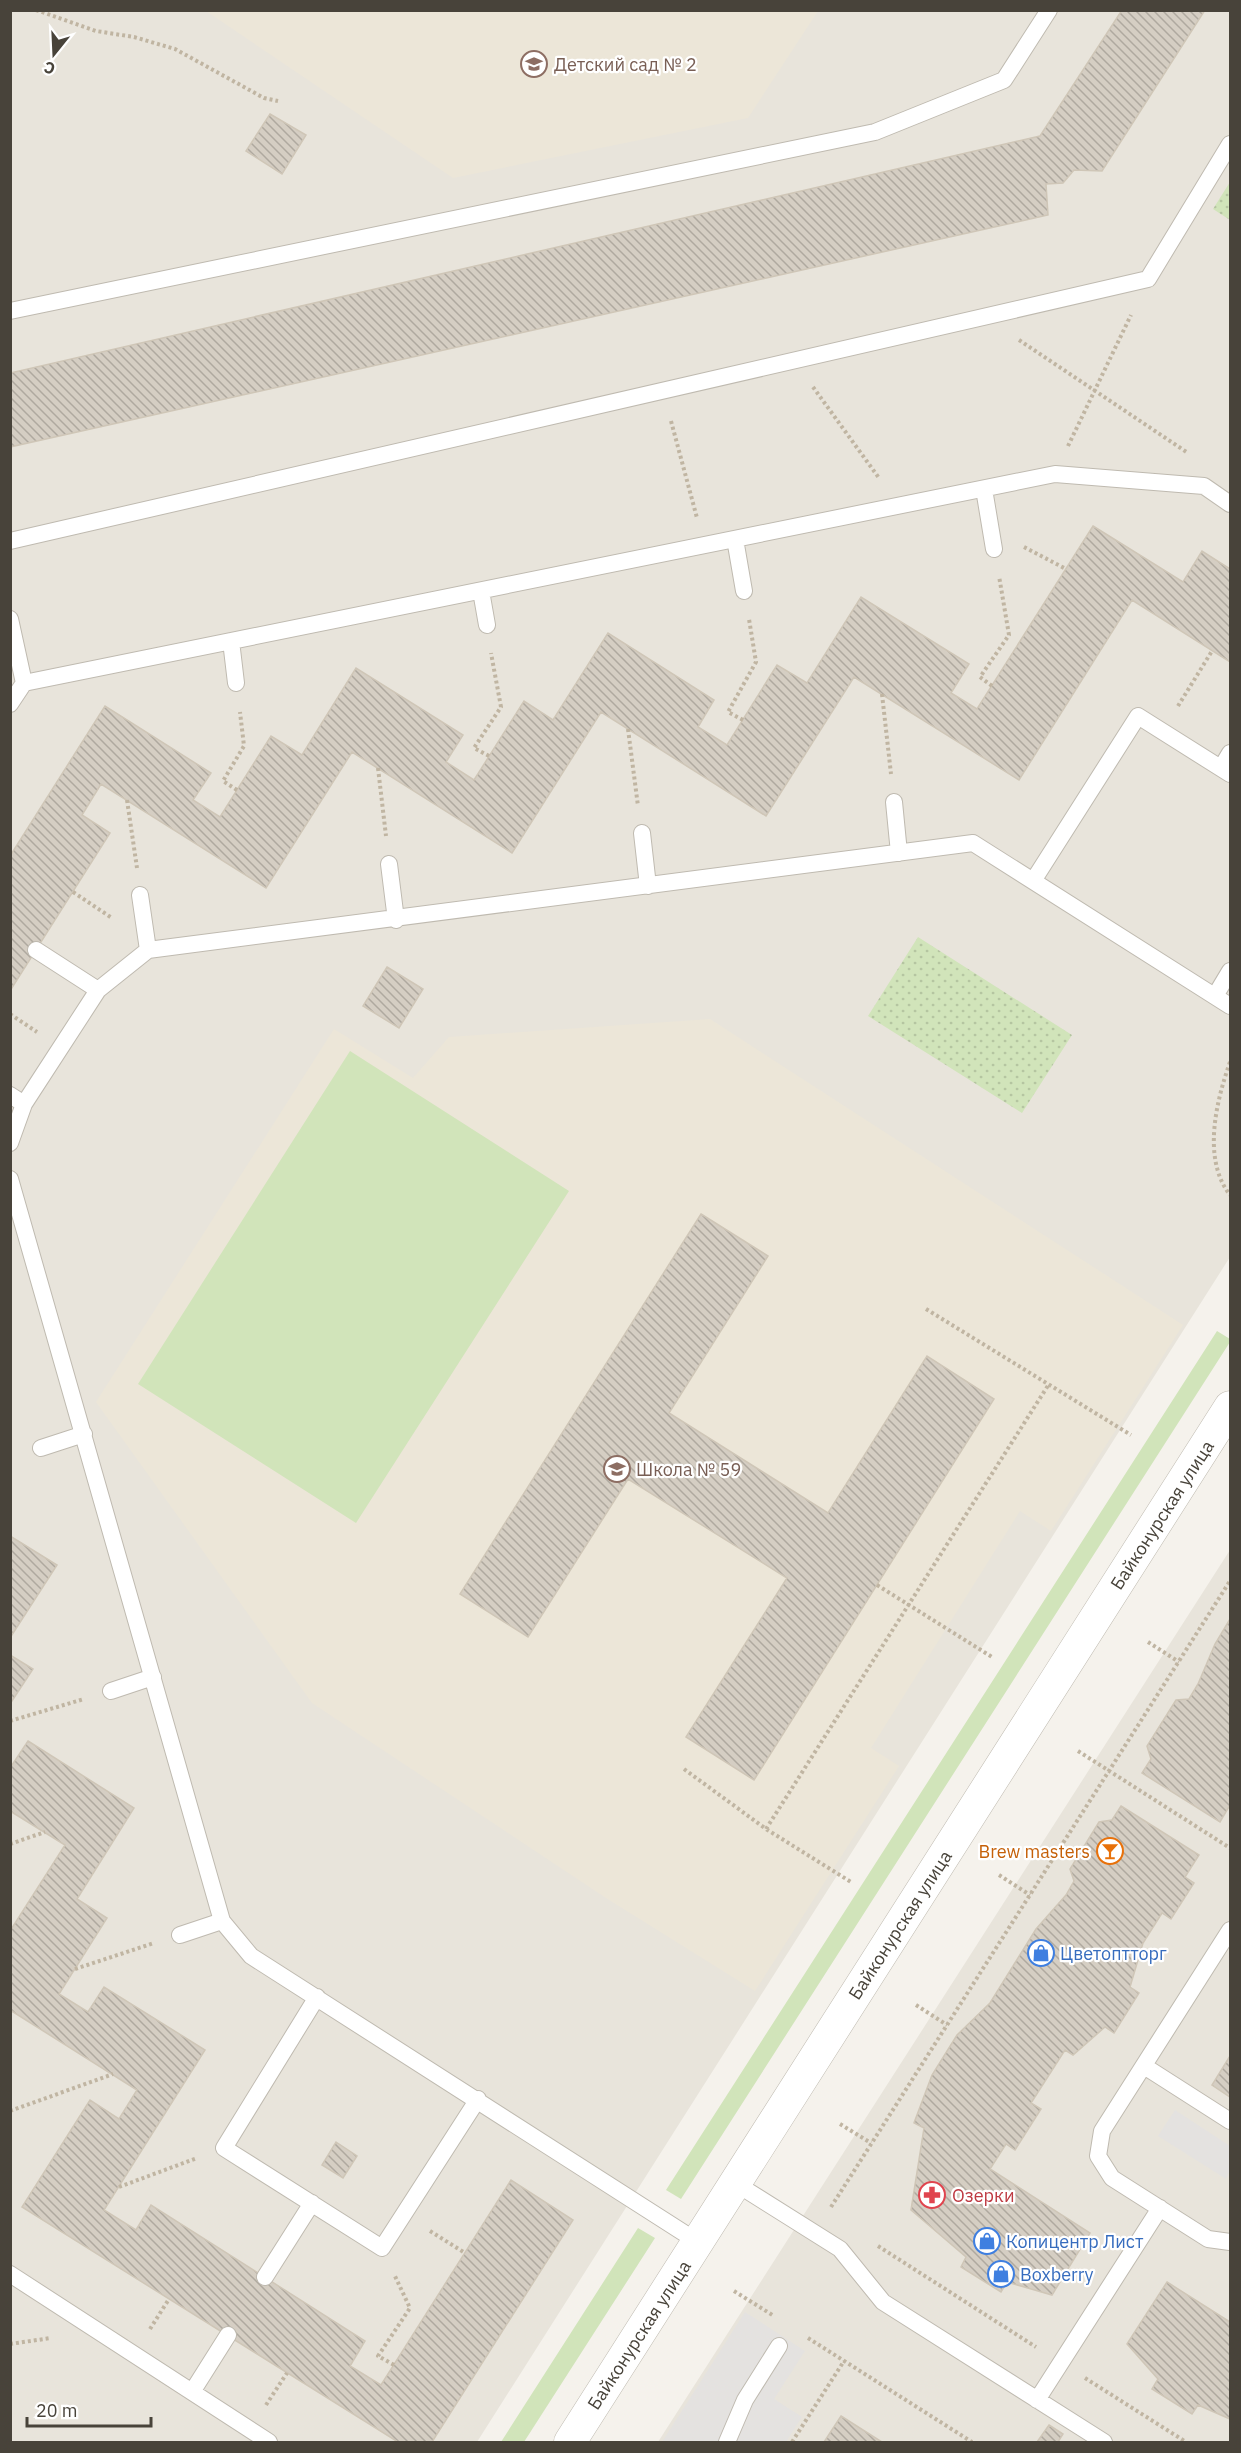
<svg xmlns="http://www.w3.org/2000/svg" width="1241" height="2453" font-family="'IBM Plex Sans',sans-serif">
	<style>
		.residential { fill: #e8e4db }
		.education { fill: #ece6d8 }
		.green { fill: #d1e4ba }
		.park { fill: url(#park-dots) }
		.parking { fill: #e4e2e0 }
		.building { fill: url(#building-back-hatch); stroke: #cfc6b7; stroke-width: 1.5 }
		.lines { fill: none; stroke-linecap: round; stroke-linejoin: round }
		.service-casing { stroke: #bfbab0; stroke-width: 18 }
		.minor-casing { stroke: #bfbab0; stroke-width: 33 }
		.path { stroke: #c0b5a2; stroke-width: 4; stroke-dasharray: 3 3; stroke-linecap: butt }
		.service { stroke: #fff; stroke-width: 16 }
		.minor { stroke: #fff; stroke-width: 32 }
		.labels { text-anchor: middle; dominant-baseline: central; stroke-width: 4.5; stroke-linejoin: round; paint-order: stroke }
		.education-label { font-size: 18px; fill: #785e54; stroke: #fff; text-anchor: start }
		.street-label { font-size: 18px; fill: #48433a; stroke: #fff }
		.food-label { font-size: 18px; fill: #c56008; stroke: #fff; text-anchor: end }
		.shop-label { font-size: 18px; fill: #366cbe; stroke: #fff; text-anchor: start }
		.health-label { font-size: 18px; fill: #be3a42; stroke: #fff; text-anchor: start }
	</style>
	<defs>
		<pattern id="park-dots" width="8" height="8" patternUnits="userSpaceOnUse" patternTransform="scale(1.5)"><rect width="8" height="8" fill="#d1e4ba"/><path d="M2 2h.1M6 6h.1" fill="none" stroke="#b5c5a1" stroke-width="1.8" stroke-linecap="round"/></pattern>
		<pattern id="building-back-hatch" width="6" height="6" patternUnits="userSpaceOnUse" patternTransform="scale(1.5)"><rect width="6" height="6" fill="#d5cec3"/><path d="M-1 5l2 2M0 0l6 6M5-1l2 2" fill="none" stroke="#afa99f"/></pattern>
	</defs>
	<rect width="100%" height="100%" fill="#f5f2ec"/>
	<!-- residential -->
	<path class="residential" d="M 11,11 L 1230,11 L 1230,1257 L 477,2442 L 11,2442 Z
		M 1230,1550 L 1230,2442 L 658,2442 Z"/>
	<!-- education -->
	<path class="education" d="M 206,11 L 818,11 L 748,118 L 453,178 Z
		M 710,1019 L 1183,1325 L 1051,1531 L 1020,1511 L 871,1748 L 899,1766 L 755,1991 L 606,1898 L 312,1703 L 96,1402 L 334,1029 L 413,1078 L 449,1037 Z"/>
	<!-- green -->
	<path class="green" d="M 350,1051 L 569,1191 L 356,1523 L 138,1384 Z
		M 1217,1331 L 1230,1339 L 1230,1342 L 681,2199 L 666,2190 Z
		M 638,2228 L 655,2238 L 524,2442 L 501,2442 Z"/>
	<!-- park -->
	<path class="park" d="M 1230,182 L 1230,220 L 1213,209 Z
		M 918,937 L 1072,1035 L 1022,1113 L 868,1016 Z"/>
	<!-- parking -->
	<path class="parking" d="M 1175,2110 L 1230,2146 L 1230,2171 L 1226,2179 L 1158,2136 Z
		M 745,2312 L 805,2351 L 774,2399 L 802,2417 L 786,2442 L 662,2442 Z"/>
	<!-- building -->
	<path class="building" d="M 1122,10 L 1205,10 L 1102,171 L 1074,170 L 1063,183 L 1046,184 L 1048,215 L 10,447 L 10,373 L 1040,136 Z
		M 270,114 L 306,135 L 282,174 L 246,151 Z
		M 1093,526 L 1183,582 L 1202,551 L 1230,569 L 1230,662 L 1132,600 L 1019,780 L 854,677 L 766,816 L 601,712 L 512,853 L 352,752 L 266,888 L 101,784 L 82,815 L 110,833 L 10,991 L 10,856 L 105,706 L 211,773 L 193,800 L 220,817 L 271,736 L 302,755 L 356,668 L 463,735 L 446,762 L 474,780 L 524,701 L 553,720 L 608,633 L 714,700 L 698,727 L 727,745 L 777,665 L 807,683 L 861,597 L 969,664 L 951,693 L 977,709 Z
		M 387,967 L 423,989 L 399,1028 L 363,1006 Z
		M 701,1214 L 768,1256 L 669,1413 L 828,1513 L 927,1356 L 994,1399 L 754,1780 L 686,1737 L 787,1578 L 628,1479 L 528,1637 L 460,1594 Z
		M 10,1536 L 57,1565 L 10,1638 Z
		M 1230,1619 L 1230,1805 L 1220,1822 L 1142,1773 L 1151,1759 L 1147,1746 L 1176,1700 L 1189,1699 L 1198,1684 L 1215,1644 Z
		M 10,1655 L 33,1669 L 10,1704 Z
		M 28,1741 L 134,1808 L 77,1899 L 107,1918 L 59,1994 L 88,2012 L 104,1987 L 205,2050 L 104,2210 L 136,2230 L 151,2205 L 365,2341 L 350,2366 L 381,2385 L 511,2180 L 573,2220 L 432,2442 L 398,2442 L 22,2207 L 90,2100 L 119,2119 L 137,2090 L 10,2010 L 10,1931 L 65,1845 L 10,1811 L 10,1768 Z
		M 1121,1806 L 1199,1855 L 1185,1877 L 1194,1883 L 1171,1919 L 1162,1913 L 1143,1943 L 1130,1987 L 1139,1993 L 1114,2033 L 1105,2027 L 1073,2055 L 1065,2050 L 1031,2103 L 1041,2109 L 1015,2150 L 1006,2144 L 990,2169 L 1090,2233 L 1052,2295 L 1007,2282 L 1001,2292 L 961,2267 L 966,2257 L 911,2210 L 924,2128 L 914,2123 L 932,2075 L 957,2035 L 990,2003 L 1036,1929 L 1066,1895 L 1074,1881 L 1070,1869 L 1099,1822 L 1112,1820 Z
		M 1230,2056 L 1230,2097 L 1212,2085 Z
		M 336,2142 L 357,2156 L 343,2178 L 322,2165 Z
		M 1167,2282 L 1230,2322 L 1230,2419 L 1198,2405 L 1192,2414 L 1152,2389 L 1158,2379 L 1127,2344 Z
		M 841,2416 L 882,2442 L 824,2442 Z
		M 1049,2425 L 1063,2434 L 1058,2442 L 1037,2442 Z"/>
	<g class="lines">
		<defs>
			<path id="service" d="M 10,311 L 875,132 L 1004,80 L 1049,10
				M 984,489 L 994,549
				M 735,539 L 744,591
				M 10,541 L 1148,279 L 1230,144
				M 481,591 L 487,625
				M 10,619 L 24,683
				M 231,641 L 236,683
				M 10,704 L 24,683 L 1055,474 L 1204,486 L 1230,504
				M 1221,768 L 1230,753
				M 894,802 L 899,853
				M 642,833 L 648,886
				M 389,864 L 396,920
				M 1033,881 L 1138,716 L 1230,774
				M 140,895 L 148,950
				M 36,950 L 98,990
				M 1215,996 L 1230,971
				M 10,1095 L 24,1104
				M 10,1143 L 24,1104 L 98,990 L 148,950 L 973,843 L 1230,1006
				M 10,1179 L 222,1921 L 251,1956 L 698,2242
				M 41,1448 L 84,1434
				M 111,1691 L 153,1677
				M 1230,1930 L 1102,2131 L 1098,2156 L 1112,2178 L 1208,2239 L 1230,2242
				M 180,1935 L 222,1921
				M 317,1997 L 224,2148 L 382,2248 L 478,2099
				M 1144,2066 L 1230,2121
				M 735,2183 L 840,2249 L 883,2302 L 1104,2442
				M 10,2274 L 269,2442
				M 265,2277 L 312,2203
				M 192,2392 L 228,2335
				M 1037,2400 L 1160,2208
				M 727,2442 L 745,2400 L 779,2346"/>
			<path id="minor" d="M 570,2442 L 1230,1407"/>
		</defs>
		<!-- service casing -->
		<use href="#service" class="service-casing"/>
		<!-- minor casing -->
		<use href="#minor" class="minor-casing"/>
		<!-- path -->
		<path class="path" d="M 36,10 L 96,31 L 134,37 L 175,49 L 264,98 L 278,101
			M 1019,340 L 1188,453
			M 813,387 L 879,478
			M 671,421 L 697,518
			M 1068,446 L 1131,315
			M 1024,547 L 1066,569
			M 992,686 L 980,677 L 1009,635 L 999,576
			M 882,694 L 891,774
			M 1178,706 L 1212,651
			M 743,720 L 728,712 L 756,662 L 749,619
			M 628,729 L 638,806
			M 489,756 L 474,748 L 501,707 L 491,653
			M 378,768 L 386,836
			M 237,790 L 223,781 L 244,746 L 240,712
			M 127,800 L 137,868
			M 73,892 L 112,918
			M 10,1014 L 37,1032
			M 1230,1062 C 1216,1102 1202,1159 1230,1195
			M 926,1309 L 1131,1435
			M 877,1585 L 992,1657
			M 1148,1642 L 1179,1662
			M 10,1721 L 84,1699
			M 1078,1751 L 1230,1848
			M 684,1769 L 766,1829 L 851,1882
			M 766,1829 L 1049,1384
			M 10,1844 L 45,1832
			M 999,1875 L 1030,1895
			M 75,1969 L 154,1943
			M 916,2005 L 947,2025
			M 10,2111 L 113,2074
			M 840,2124 L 871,2143
			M 119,2187 L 197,2158
			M 831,2207 L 1230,1581
			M 430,2231 L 465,2253
			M 878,2246 L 1036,2347
			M 734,2291 L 774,2316
			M 150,2329 L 169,2299
			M 808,2338 L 972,2442
			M 10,2344 L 51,2338
			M 394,2365 L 378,2356 L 410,2308 L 394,2274
			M 1085,2378 L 1186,2442
			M 266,2405 L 287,2373
			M 792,2442 L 844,2361"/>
		<!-- service -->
		<use href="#service" class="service"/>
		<!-- minor -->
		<use href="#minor" class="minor"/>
	</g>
	<!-- icons -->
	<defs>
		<symbol id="school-ring" viewBox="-11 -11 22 22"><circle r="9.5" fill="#fff" stroke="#8d6e63" stroke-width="1.5"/><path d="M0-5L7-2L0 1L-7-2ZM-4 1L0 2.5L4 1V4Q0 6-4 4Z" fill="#8d6e63"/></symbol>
		<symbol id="bar-ring" viewBox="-11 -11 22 22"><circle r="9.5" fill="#fff" stroke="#e8710a" stroke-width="1.5"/><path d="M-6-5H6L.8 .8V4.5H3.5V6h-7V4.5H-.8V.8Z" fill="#e8710a"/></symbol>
		<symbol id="shop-ring" viewBox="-11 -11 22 22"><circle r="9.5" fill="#fff" stroke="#3f7fe0" stroke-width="1.5"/><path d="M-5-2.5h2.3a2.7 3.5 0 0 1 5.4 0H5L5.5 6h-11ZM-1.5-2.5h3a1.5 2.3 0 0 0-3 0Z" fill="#3f7fe0"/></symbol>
		<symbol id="pharmacy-ring" viewBox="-11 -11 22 22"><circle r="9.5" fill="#fff" stroke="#e0444e" stroke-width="1.5"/><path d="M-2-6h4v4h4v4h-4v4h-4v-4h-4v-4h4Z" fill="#e0444e"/></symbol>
	</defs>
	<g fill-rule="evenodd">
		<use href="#school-ring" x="519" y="49" width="30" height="30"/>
		<use href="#school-ring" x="602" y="1454" width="30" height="30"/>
		<use href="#bar-ring" x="1095" y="1836" width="30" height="30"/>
		<use href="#shop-ring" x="1026" y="1938" width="30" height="30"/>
		<use href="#pharmacy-ring" x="917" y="2180" width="30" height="30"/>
		<use href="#shop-ring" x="972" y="2226" width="30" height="30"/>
		<use href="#shop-ring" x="986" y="2259" width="30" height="30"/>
	</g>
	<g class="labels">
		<!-- education labels -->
		<g class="education-label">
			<text x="554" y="64">Детский сад № 2</text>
			<text x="636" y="1469">Школа № 59</text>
		</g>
		<!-- street labels -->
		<g class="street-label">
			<text transform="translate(1162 1515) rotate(-57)">Байконурская улица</text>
			<text transform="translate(900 1925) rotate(-57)">Байконурская улица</text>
			<text transform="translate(639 2335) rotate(-57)">Байконурская улица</text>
		</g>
		<!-- food labels -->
		<g class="food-label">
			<text x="1090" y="1851">Brew masters</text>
		</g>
		<!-- shop labels -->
		<g class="shop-label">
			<text x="1060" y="1953">Цветоптторг</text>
			<text x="1006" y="2241">Копицентр Лист</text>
			<text x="1020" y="2274">Boxberry</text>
		</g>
		<!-- health labels -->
		<g class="health-label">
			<text x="952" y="2195">Озерки</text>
		</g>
	</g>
	<!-- border -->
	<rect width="1241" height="2453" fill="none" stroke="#48433a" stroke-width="24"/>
	<!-- north arrow -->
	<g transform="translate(54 54) rotate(198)" stroke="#ffffff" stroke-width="4.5" paint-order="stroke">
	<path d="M0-4.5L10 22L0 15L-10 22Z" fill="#48433a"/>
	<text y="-9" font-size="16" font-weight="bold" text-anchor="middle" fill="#48433a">С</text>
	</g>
	<!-- scale -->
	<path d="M27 2417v9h124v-9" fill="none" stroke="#48433a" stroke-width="3"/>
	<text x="36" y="2417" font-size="18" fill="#48433a" stroke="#ffffff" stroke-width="4.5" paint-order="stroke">20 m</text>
</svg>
